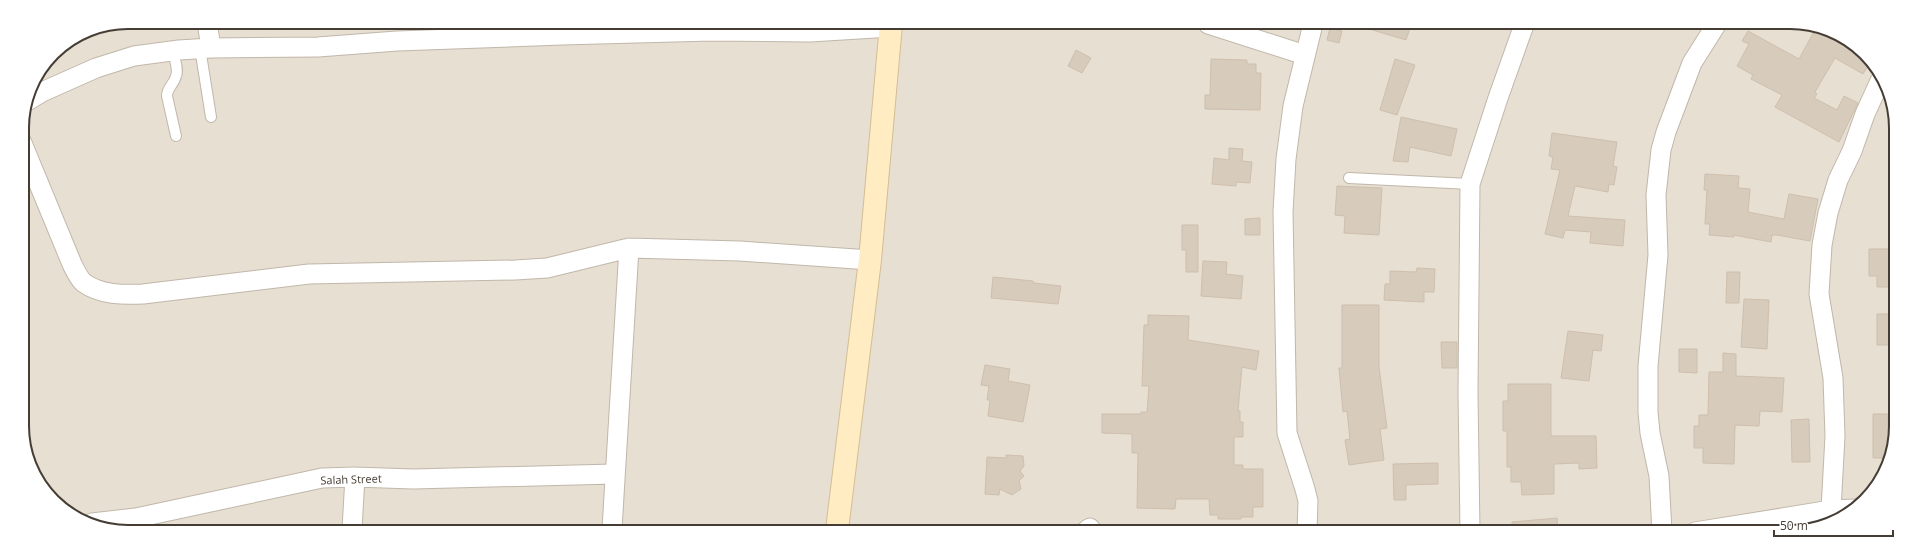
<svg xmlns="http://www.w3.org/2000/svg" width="1918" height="554" font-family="'Open Sans',sans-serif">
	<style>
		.residential { fill: #e6dfd2 }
		.building { fill: #d7cbbc; stroke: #cfbfad }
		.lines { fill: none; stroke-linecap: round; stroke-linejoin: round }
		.lane-casing { stroke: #c1b7aa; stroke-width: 12 }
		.street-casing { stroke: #c1b7aa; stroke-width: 21 }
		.secondary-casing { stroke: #d4be93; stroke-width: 24 }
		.lane { stroke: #fff; stroke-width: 10 }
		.street { stroke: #fff; stroke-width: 19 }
		.secondary { stroke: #ffecc2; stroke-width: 22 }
		.labels { text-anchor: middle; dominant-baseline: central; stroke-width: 4; stroke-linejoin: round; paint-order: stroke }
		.street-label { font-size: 11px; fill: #453d34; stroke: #fff }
		.rim { fill: none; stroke: #453d34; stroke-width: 2 }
	</style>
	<rect width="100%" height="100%" fill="#f2ede4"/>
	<!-- residential -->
	<path class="residential" d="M 128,22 L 1817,26 L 1865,53 L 1894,108 L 1892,453 L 1860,506 L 1830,524 L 1797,532 L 101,528 L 49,496 L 24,446 L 22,121 L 30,87 L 53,53 L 88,30 Z"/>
	<!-- building -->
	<path class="building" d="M 1366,25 L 1411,25 L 1406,40 L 1366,28 Z
		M 1817,26 L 1865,53 L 1870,62 L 1863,74 L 1835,58 L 1815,92 L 1817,94 L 1814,98 L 1837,110 L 1844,96 L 1858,103 L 1839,142 L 1775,107 L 1782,95 L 1751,79 L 1753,75 L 1737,66 L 1749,44 L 1742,41 L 1748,31 L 1799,59 Z
		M 1330,28 L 1342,31 L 1339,43 L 1327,40 Z
		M 1076,50 L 1091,58 L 1082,73 L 1068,66 Z
		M 1211,59 L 1247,60 L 1247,64 L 1256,64 L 1256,73 L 1261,73 L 1260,110 L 1205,109 L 1205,95 L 1210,95 Z
		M 1395,59 L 1415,65 L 1397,115 L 1380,110 Z
		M 1401,117 L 1457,129 L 1451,156 L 1410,147 L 1408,162 L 1393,161 Z
		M 1552,133 L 1617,142 L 1613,166 L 1617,167 L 1614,185 L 1609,184 L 1608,192 L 1575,186 L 1568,216 L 1625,220 L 1623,246 L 1590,243 L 1591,232 L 1565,230 L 1563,238 L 1545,234 L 1560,170 L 1551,169 L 1553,157 L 1549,156 Z
		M 1229,148 L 1243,149 L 1242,161 L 1252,162 L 1250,183 L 1236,182 L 1236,186 L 1212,184 L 1214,158 L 1229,160 Z
		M 1705,174 L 1739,176 L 1738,188 L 1750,189 L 1748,212 L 1784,219 L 1789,194 L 1818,199 L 1810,241 L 1777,235 L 1772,235 L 1771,242 L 1734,235 L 1734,237 L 1709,235 L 1710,224 L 1705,224 L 1707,190 L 1704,190 Z
		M 1337,186 L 1382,188 L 1379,235 L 1344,233 L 1345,216 L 1335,215 Z
		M 1260,218 L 1260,235 L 1245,235 L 1245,219 Z
		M 1182,225 L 1198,225 L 1198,272 L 1186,272 L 1186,250 L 1182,250 Z
		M 1869,249 L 1893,249 L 1893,287 L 1877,287 L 1877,276 L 1869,276 Z
		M 1203,261 L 1227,262 L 1226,274 L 1243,276 L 1241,299 L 1201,296 Z
		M 1417,268 L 1435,269 L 1434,292 L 1424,292 L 1424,302 L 1384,300 L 1385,284 L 1390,284 L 1390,271 L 1416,272 Z
		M 1727,272 L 1740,272 L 1739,303 L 1726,303 Z
		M 993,277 L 1033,281 L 1033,283 L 1061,286 L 1058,304 L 991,298 Z
		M 1744,299 L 1769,300 L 1767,349 L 1741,347 Z
		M 1342,305 L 1379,305 L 1379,367 L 1387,428 L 1380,429 L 1384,460 L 1349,465 L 1345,440 L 1350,439 L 1347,411 L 1343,412 L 1339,368 L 1342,368 Z
		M 1877,314 L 1893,314 L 1893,345 L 1877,345 Z
		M 1148,315 L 1189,316 L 1188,340 L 1259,351 L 1256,370 L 1242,367 L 1238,411 L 1240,411 L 1240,422 L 1243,422 L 1243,437 L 1234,437 L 1234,465 L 1243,465 L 1243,469 L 1263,469 L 1263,507 L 1253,507 L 1253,517 L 1241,517 L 1241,519 L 1218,519 L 1218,515 L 1210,515 L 1209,499 L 1176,499 L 1175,509 L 1137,508 L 1138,453 L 1132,453 L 1132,434 L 1102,433 L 1102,414 L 1141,414 L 1141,412 L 1147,412 L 1149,386 L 1142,386 L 1144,325 L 1148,325 Z
		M 1568,331 L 1603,335 L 1601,351 L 1593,350 L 1589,381 L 1561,378 Z
		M 1441,342 L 1457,342 L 1457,368 L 1442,368 Z
		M 1679,349 L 1697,349 L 1697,373 L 1679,372 Z
		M 1723,353 L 1736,354 L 1736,376 L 1784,378 L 1782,412 L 1760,411 L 1759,426 L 1735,425 L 1734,464 L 1703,463 L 1703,448 L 1694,448 L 1694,426 L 1699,426 L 1699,415 L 1708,415 L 1709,372 L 1723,372 Z
		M 985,365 L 1010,369 L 1008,381 L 1030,385 L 1023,422 L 988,416 L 990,400 L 987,400 L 989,386 L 981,385 Z
		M 1508,384 L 1551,384 L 1551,436 L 1596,436 L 1597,468 L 1579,469 L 1579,463 L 1554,464 L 1554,494 L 1522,495 L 1521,482 L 1511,482 L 1511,467 L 1507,467 L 1507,431 L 1503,431 L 1503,401 L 1508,401 Z
		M 1873,414 L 1888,414 L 1888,427 L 1893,427 L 1892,453 L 1889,458 L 1873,458 Z
		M 1809,419 L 1810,462 L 1792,462 L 1791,420 Z
		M 1006,455 L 1023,456 L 1024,466 L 1020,471 L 1024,476 L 1019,481 L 1021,489 L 1012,495 L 1000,489 L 999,495 L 985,494 L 987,457 L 1007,458 Z
		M 1438,463 L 1438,484 L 1406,485 L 1406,500 L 1394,500 L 1393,464 Z
		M 1557,518 L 1558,531 L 1512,531 L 1512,522 Z"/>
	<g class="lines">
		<defs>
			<path id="lane" d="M 200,48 L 211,117
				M 173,51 C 174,58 179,69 176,76 C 174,85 167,87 167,96 L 176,136
				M 1349,178 L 1470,184"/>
			<path id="street" d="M 207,22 L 211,48
				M 1208,24 L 1305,55
				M 27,101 L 42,92 L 96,68 L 134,56 L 179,50 L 211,48 L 318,47 L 397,41 L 562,35 L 712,31 L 810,32 L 891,27
				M 22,143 L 72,264 C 75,270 79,279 84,283 C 101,295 123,295 143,294 L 309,274 L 515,270 L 547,268 L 629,248 L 740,251 L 870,260
				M 1831,510 L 1835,436 L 1833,378 L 1819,294 L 1822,245 L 1828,213 L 1838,180 L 1852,151 L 1865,114 L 1880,81
				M 92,523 L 136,518 L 322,478 L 355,477 L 413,479 L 614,474
				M 352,529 L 355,477
				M 612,529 L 629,248
				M 1087,530 L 1090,528
				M 1307,531 L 1308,501 L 1305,489 L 1287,433 L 1283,212 L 1286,159 L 1293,106 L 1313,24
				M 1470,531 L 1468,393 L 1470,184 L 1498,98 L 1524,25
				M 1662,532 L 1659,476 L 1650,433 L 1648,412 L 1648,366 L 1658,255 L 1656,195 L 1661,150 L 1666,132 L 1692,63 L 1716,25
				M 1695,532 L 1831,510 L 1855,509"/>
			<path id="secondary" d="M 837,530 L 870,260 L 891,24"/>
		</defs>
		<!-- lane casing -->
		<use href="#lane" class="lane-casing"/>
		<!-- street casing -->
		<use href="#street" class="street-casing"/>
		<!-- secondary casing -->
		<use href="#secondary" class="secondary-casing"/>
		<!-- lane -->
		<use href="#lane" class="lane"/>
		<!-- street -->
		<use href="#street" class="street"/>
		<!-- secondary -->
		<use href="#secondary" class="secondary"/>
	</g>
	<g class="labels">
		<!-- street labels -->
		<g class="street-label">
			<text transform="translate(351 479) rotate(-2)">Salah Street</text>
		</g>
	</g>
	<!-- crop -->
	<path d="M0 0H1918V554H0ZM128 29H1790A99 99 0 0 1 1889 128V426A99 99 0 0 1 1790 525H128A99 99 0 0 1 29 426V128A99 99 0 0 1 128 29Z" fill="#fff" fill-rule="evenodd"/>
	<path class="rim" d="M128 29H1790A99 99 0 0 1 1889 128V426A99 99 0 0 1 1790 525H128A99 99 0 0 1 29 426V128A99 99 0 0 1 128 29Z"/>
	<!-- scale -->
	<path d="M1774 530v6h119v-6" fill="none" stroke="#453d34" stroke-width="2"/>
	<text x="1780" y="530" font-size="12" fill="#453d34" stroke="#ffffff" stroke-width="3" paint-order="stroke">50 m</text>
</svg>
